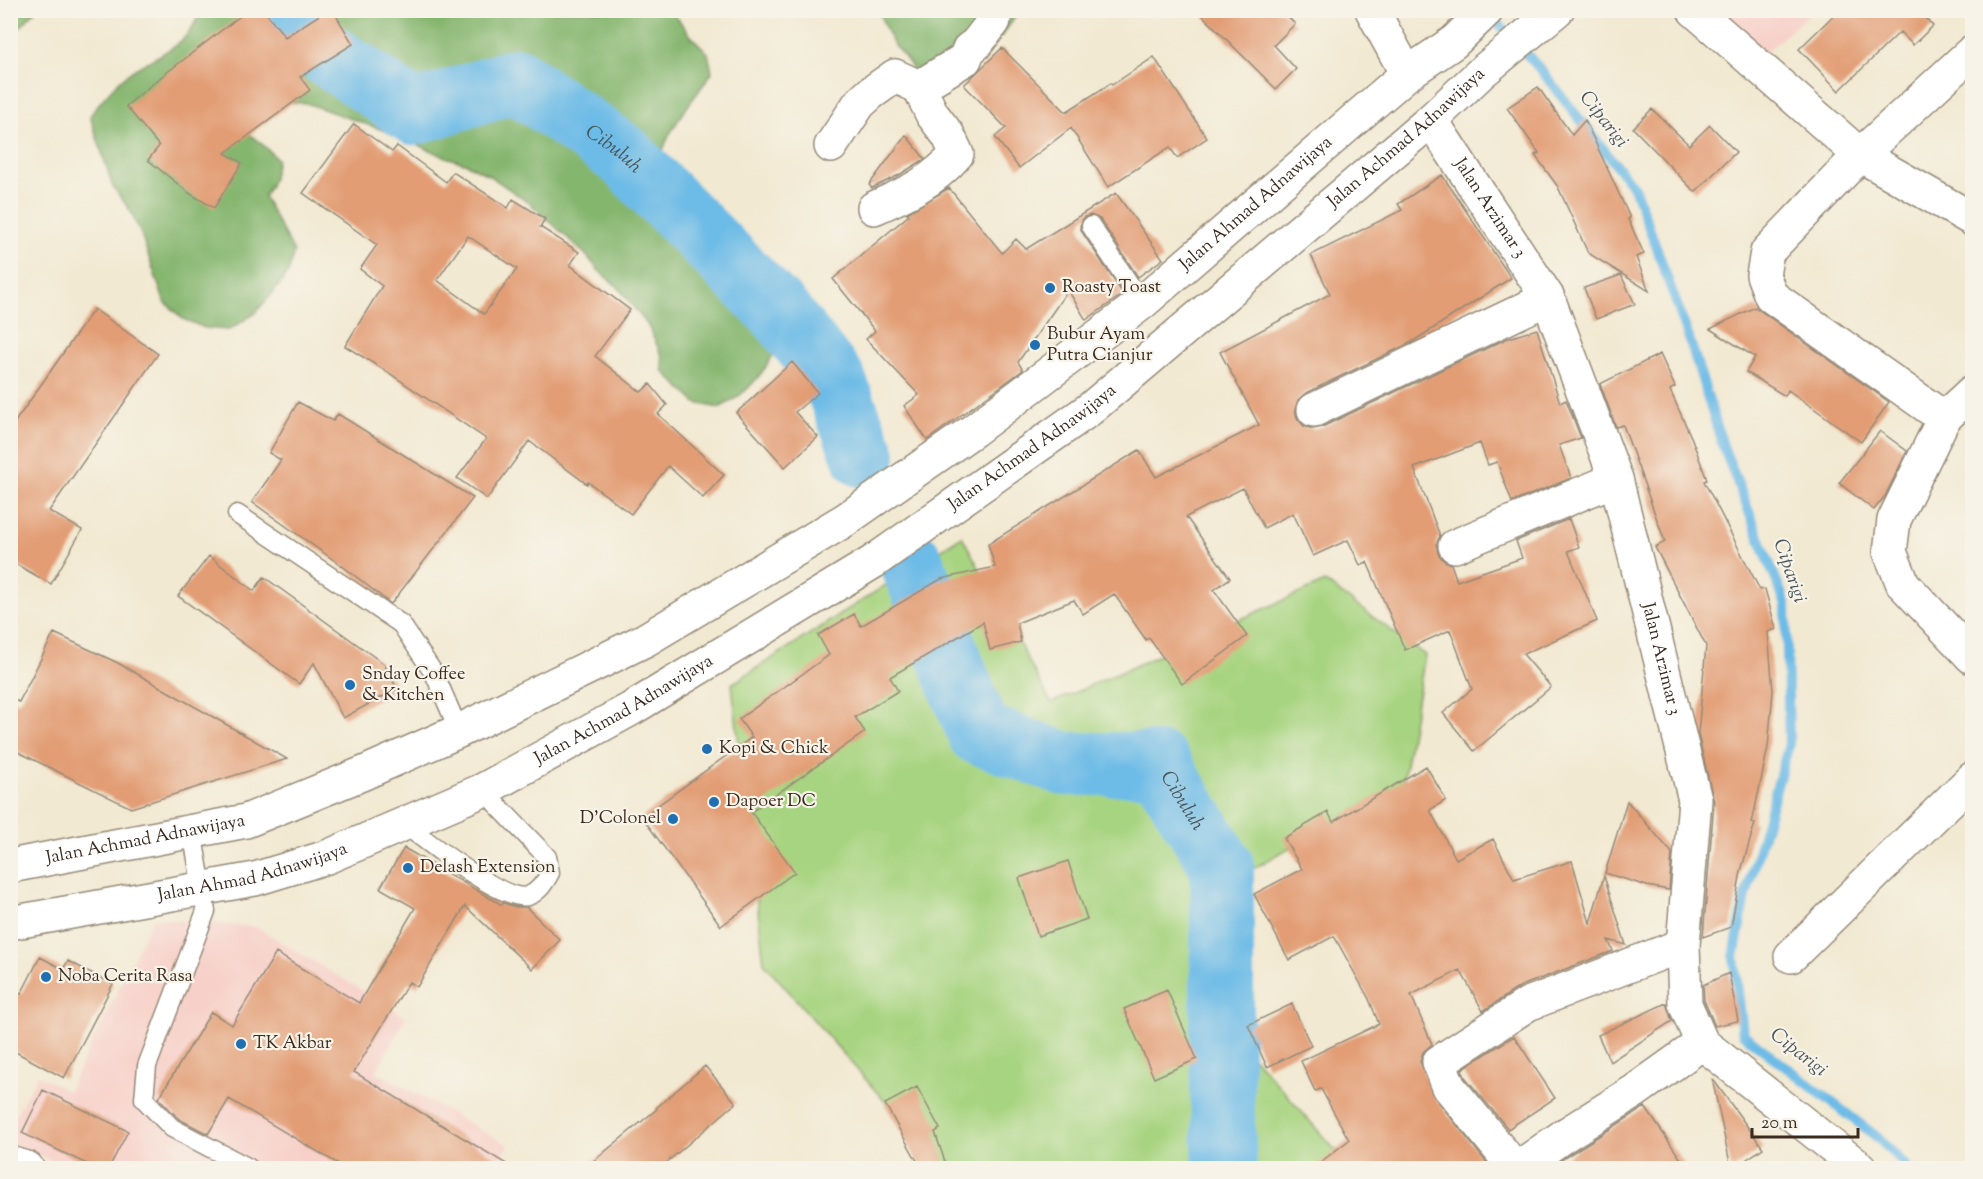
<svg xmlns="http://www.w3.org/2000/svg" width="1983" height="1179" font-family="'Sorts Mill Goudy',serif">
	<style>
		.built { fill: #f7d0c9 }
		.green { fill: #a7d480; stroke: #717f4f; stroke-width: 1.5 }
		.forest { fill: #85b66e; stroke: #607046; stroke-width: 1.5 }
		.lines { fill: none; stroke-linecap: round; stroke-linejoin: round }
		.stream { stroke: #6dbbe7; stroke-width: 10 }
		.river { stroke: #6dbbe7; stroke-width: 64 }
		.building { fill: #e29d74; fill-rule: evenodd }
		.lane-casing { stroke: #968a78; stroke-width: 21 }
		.street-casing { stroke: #968a78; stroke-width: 36 }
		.primary-casing { stroke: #968a78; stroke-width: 36 }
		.lane { stroke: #fff; stroke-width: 18 }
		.street { stroke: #fff; stroke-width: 33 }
		.primary { stroke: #fff; stroke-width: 33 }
		.poi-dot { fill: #1f6fb2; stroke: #f7f3e8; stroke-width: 2 }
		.labels { text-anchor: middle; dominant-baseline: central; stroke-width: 4.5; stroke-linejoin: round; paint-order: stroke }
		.street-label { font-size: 18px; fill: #3b2a1e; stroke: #f7f3e8 }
		.poi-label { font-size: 18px; fill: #3b2a1e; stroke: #f7f3e8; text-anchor: start }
		.water-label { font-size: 20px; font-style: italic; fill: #4a565a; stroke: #f7f3e8 }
	</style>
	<rect width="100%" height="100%" fill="#f7f3e8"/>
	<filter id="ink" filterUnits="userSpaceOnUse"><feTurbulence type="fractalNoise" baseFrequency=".0167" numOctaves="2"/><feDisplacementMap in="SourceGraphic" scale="12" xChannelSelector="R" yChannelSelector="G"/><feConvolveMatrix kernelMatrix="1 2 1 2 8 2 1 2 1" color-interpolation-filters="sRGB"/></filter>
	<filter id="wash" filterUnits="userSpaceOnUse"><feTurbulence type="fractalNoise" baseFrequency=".008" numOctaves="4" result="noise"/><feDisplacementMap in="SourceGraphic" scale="24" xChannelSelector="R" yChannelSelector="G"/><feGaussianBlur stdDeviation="1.35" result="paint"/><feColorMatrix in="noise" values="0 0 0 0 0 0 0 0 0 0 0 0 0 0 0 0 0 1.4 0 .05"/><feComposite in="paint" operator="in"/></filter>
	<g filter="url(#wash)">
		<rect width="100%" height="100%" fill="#f2e9d2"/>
		<!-- built -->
		<path class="built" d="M 1710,11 L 1813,11 L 1759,58 Z
			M 153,918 L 256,927 L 406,1017 L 376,1072 L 509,1145 L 495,1168 L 168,1168 L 165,1167 L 164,1168 L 71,1168 L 11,1144 L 11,1123 L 38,1075 L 68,1091 Z"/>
		<!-- green -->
		<path class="green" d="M 962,536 L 1051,703 L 1325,582 L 1425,655 L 1403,782 L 1251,870 L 1251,1054 L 1351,1168 L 943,1168 L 764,963 L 732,684 Z"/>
		<!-- forest -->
		<path class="forest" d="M 11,10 L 35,10 L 35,11 L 18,30 L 11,33 Z
			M 200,11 L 672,11 L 691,36 L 708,53 L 712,72 C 694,101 655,140 660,176 C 663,200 692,204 708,213 C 753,238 788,273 782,328 C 779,353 758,381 739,396 C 733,401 725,404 719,408 L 696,403 L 663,371 L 662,356 L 647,324 L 632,305 L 618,287 L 600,272 L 586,255 L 532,205 L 490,176 L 467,164 L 443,156 L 394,134 L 306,103 L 282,102 L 245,131 L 261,143 L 277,159 L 273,179 L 264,197 L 294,252 L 288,273 L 272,294 L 254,314 L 229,330 L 205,328 L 183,319 L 164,301 L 141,234 L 130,210 L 113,187 L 90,116 C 102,99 115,83 132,71 C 161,52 188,48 200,11 Z
			M 879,11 L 1019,11 L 1002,36 L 914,73 C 910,60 902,56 895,46 C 887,35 883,23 879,11 Z"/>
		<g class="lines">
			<!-- stream -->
			<path class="stream" d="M 1489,13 L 1540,69 L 1635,189 L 1689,338 L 1723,446 L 1786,605 L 1789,744 L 1744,902 L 1734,957 L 1743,1034 L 1877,1137 L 1908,1168"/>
			<!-- river -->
			<g class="river">
				<path id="s1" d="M 270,10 L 298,35 L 415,113 L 516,80 L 623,155 L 780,313 L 834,380 L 864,456"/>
				<path id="s2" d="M 911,561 L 979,733 L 1065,764 L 1159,764 L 1222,866 L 1222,1095 L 1225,1168"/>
			</g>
		</g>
		<g id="blocks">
			<!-- building -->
			<path class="building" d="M 248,10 L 264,10 L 285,37 L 327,10 L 333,10 L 353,44 L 300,77 L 310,90 L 225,153 L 242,163 L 214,208 L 189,193 L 148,160 L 159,146 L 126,106 L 161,77 Z
				M 1197,10 L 1281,10 L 1295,24 L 1274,45 L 1296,69 L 1276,89 Z
				M 1839,10 L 1923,10 L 1920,13 L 1933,26 L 1913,45 L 1900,32 L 1839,91 L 1799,49 Z
				M 1002,48 L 1066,112 L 1111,83 L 1112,85 L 1154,57 L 1207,138 L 1177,158 L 1170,147 L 1108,187 L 1071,128 L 1019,168 L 995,137 L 1006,128 L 964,85 Z
				M 1538,87 L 1572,135 L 1585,120 L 1630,218 L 1628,219 L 1644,254 L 1636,257 L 1649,291 L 1588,253 L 1558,187 L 1535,155 L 1539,153 L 1507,108 Z
				M 1652,109 L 1689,145 L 1710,125 L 1736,152 L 1695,192 L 1633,128 Z
				M 354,124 L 392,152 L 397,146 L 446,182 L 453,172 L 508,208 L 513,199 L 545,219 L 540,227 L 579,252 L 570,265 L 630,310 L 595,356 L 641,392 L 650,384 L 667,405 L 658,414 L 724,475 L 703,498 L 668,466 L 631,514 L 588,482 L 587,484 L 529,441 L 487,499 L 457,478 L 486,439 L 389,373 L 345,346 L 382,286 L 360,269 L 377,245 L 303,193 ZM 468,236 L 517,269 L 484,314 L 437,280 Z
				M 906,135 L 925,159 L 899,175 L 872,188 L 869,185 Z
				M 1442,175 L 1511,278 L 1412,342 L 1306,393 L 1298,400 L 1295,409 L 1297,418 L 1304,426 L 1313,429 L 1322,427 L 1506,339 L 1537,329 L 1560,403 L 1566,400 L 1581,438 L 1559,445 L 1571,478 L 1512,502 L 1497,462 L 1488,465 L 1480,443 L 1414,468 L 1440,536 L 1436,544 L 1438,553 L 1443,560 L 1451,564 L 1457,581 L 1522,558 L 1516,541 L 1569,519 L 1579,547 L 1568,551 L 1597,621 L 1523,654 L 1551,687 L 1474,751 L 1443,713 L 1472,689 L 1450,630 L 1405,650 L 1367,562 L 1360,565 L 1348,540 L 1313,556 L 1293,513 L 1264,528 L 1243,488 L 1186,517 L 1230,578 L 1214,590 L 1247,636 L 1182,684 L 1149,638 L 1146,640 L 1114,594 L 1083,614 L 1074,600 L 1017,623 L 1021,642 L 990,650 L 983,622 L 890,677 L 898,691 L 855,717 L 865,732 L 751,812 L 795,872 L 721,926 L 642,817 L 752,737 L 739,719 L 829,655 L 818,635 L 854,614 L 861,626 L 941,579 L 995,567 L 988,544 L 1139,450 L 1156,477 L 1259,425 L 1220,352 L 1330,294 L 1311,255 L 1402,210 L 1398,204 Z
				M 949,188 L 1002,253 L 1016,239 L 1026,249 L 1116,193 L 1163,259 L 1138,277 L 1100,219 L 1091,215 L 1084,217 L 1080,226 L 1082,232 L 1123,294 L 1086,320 L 1068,290 L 1018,362 L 1023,370 L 927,440 L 904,406 L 919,395 L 866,339 L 875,331 L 833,279 L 909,215 L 907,213 Z
				M 1621,275 L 1635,304 L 1596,319 L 1584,288 Z
				M 1755,307 L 1889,402 L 1861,442 L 1788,390 L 1785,396 L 1746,372 L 1755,357 L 1710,329 Z
				M 94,309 L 158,354 L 49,511 L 82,530 L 51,584 L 10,561 L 10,429 Z
				M 1660,354 L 1675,387 L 1670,390 L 1692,439 L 1707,480 L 1704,481 L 1760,590 L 1765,589 L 1776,629 L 1768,632 L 1773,691 L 1768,747 L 1752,823 L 1755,823 L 1741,871 L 1731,927 L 1703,937 L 1714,802 L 1698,734 L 1706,646 L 1655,547 L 1665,542 L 1623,425 L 1616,427 L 1600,384 Z
				M 792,362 L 818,393 L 795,412 L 818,437 L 785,467 L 736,413 Z
				M 298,402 L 333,421 L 338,414 L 473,498 L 391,604 L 345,568 L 252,502 L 281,460 L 269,453 Z
				M 1880,431 L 1907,451 L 1885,496 L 1874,510 L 1839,483 Z
				M 209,556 L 254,591 L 264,577 L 384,664 L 397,689 L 343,718 L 314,663 L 299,684 L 178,596 Z
				M 54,633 L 118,663 L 287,759 L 131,808 L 10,748 L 10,698 L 19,702 Z
				M 1426,766 L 1446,800 L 1430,810 L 1456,859 L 1493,839 L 1514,879 L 1572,861 L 1590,923 L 1604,876 L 1626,945 L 1608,940 L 1613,951 L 1521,986 L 1483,1011 L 1460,970 L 1411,995 L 1432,1044 L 1423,1052 L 1420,1061 L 1432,1094 L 1491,1168 L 1313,1168 L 1349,1140 L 1321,1089 L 1315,1091 L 1301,1061 L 1379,1024 L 1369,999 L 1334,936 L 1289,960 L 1254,894 L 1302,869 L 1284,838 L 1328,812 L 1333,822 Z
				M 1627,801 L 1672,853 L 1669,890 L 1647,886 L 1605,873 Z
				M 404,848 L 502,905 L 503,903 L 516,907 L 526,907 L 560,940 L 532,969 L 465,906 L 417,987 L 409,982 L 354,1072 L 513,1168 L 345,1168 L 229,1099 L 208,1134 L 179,1119 L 159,1098 L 211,1012 L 232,1025 L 276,953 L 359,1003 L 415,908 L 380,888 Z
				M 1068,861 L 1087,919 L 1038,936 L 1019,878 Z
				M 40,957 L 63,969 L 68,961 L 113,984 L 64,1078 L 10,1049 L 10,988 L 21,994 Z
				M 1729,973 L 1738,1021 L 1715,1026 L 1704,1000 L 1703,985 Z
				M 1167,990 L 1197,1059 L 1154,1078 L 1124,1009 Z
				M 1666,1003 L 1672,1021 L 1610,1062 L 1598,1035 Z
				M 1292,1004 L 1311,1046 L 1267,1067 L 1248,1025 Z
				M 1514,1036 L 1555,1098 L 1508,1129 L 1465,1077 L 1462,1069 Z
				M 705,1066 L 736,1103 L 660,1168 L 585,1168 L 657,1109 L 656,1108 Z
				M 1712,1078 L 1763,1148 L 1734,1168 L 1731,1168 Z
				M 917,1087 L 940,1129 L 935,1132 L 947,1168 L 921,1168 L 885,1104 Z
				M 43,1090 L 128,1131 L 109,1168 L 95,1168 L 22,1133 Z
				M 1645,1107 L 1687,1168 L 1550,1168 L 1572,1153 Z"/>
		</g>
	</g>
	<g filter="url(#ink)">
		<use href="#blocks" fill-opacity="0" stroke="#968a78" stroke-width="1.5"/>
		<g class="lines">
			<defs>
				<path id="lane" d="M 1091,226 L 1142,303
					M 237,514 L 401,624 L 435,675 L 459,731
					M 404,824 C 426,840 503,903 528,896 C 539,892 545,882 550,873 L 547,857 L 483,790
					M 192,831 L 206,911 L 147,1066 L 144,1099 L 172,1128 L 249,1168"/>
				<g id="street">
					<path d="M 1372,10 L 1407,74"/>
					<path d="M 1694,10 L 1860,155 L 1972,219"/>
					<path d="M 919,87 L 965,59 L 969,49 L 976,44 L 994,21 L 988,10"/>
					<path id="s3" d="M 1431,120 L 1548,298 L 1616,479 L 1695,800 L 1683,945 L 1685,1004 L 1702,1043 L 1860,1168"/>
					<path d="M 831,146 L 859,104 L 871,93 L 895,76 L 919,87 L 932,114 L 948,135 L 957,154 C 934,181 906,194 874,208"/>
					<path d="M 1972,392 L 1944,418 L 1894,520 L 1890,552 L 1903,584 L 1972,657"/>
					<path d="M 1314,410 L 1548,298"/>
					<path d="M 1944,418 L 1771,296 L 1763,275 L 1767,252 L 1860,155 L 1972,52"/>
					<path d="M 1455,546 L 1616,479"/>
					<path d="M 1791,956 L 1972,779"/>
					<path d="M 10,1163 L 27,1168"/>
					<path d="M 1515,1168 L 1449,1087 L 1439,1062 L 1528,1004 L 1683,945"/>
					<path d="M 1518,1168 L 1562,1137 L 1635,1091 L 1702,1043"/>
				</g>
				<g id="primary">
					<path id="s4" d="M 10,866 L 246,821 L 364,773 L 459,731 L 645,640 L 845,520 L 974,430 L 1142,303 L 1407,74 L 1454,42 L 1487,10"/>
					<path id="s5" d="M 10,923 L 255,879 L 327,857 L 483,790 L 631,709 L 873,562 L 1090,409 L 1431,120 L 1482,72 L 1557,10"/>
				</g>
			</defs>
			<!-- lane casing -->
			<use href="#lane" class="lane-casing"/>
			<!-- street casing -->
			<use href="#street" class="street-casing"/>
			<!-- primary casing -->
			<use href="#primary" class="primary-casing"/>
			<!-- lane -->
			<use href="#lane" class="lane"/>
			<!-- street -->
			<use href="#street" class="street"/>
			<!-- primary -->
			<use href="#primary" class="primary"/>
		</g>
	</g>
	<!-- markers -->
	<g class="poi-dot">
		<circle cx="1050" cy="288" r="6"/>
		<circle cx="1035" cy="345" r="6"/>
		<circle cx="350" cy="685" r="6"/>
		<circle cx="707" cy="749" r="6"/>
		<circle cx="714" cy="802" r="6"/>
		<circle cx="673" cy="819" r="6"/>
		<circle cx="408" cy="868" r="6"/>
		<circle cx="46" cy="977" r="6"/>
		<circle cx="241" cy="1044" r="6"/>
	</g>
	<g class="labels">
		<!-- street labels -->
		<g class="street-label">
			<text stroke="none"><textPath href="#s5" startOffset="1628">Jalan Achmad Adnawijaya</textPath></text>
			<text stroke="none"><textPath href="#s4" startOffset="1431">Jalan Ahmad Adnawijaya</textPath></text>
			<text stroke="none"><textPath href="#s3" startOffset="106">Jalan Arzimar 3</textPath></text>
			<text stroke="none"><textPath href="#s5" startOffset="1142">Jalan Achmad Adnawijaya</textPath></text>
			<text stroke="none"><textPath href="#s3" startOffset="592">Jalan Arzimar 3</textPath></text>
			<text stroke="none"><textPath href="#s5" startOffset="656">Jalan Achmad Adnawijaya</textPath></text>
			<text stroke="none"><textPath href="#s4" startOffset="138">Jalan Achmad Adnawijaya</textPath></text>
			<text stroke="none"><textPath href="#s5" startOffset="248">Jalan Ahmad Adnawijaya</textPath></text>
		</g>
		<!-- poi labels -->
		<g class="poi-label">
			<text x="1062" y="288">Roasty Toast</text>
			<text x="1047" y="335">Bubur Ayam<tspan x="1047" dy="21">Putra Cianjur</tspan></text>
			<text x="362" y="675">Snday Coffee<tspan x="362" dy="21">&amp; Kitchen</tspan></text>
			<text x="719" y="749">Kopi &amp; Chick</text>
			<text x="726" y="802">Dapoer DC</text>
			<text x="661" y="819" text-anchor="end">D'Colonel</text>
			<text x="420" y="868">Delash Extension</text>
			<text x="58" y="977">Noba Cerita Rasa</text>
			<text x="253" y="1044">TK Akbar</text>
		</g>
		<!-- water labels -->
		<g class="water-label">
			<text transform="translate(1603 120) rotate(52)">Ciparigi</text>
			<text stroke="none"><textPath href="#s1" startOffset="404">Cibuluh</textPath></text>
			<text transform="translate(1789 571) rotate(71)">Ciparigi</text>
			<text stroke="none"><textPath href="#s2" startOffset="414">Cibuluh</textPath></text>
			<text transform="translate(1798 1053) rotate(38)">Ciparigi</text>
		</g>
	</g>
	<!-- margin -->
	<rect width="1983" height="1179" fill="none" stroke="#f7f3e8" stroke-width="36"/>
	<!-- scale -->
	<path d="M1752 1128v9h106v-9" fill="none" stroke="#3b2a1e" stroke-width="3"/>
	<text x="1761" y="1128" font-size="18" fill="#3b2a1e" stroke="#f7f3e8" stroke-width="4.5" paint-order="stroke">20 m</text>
</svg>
